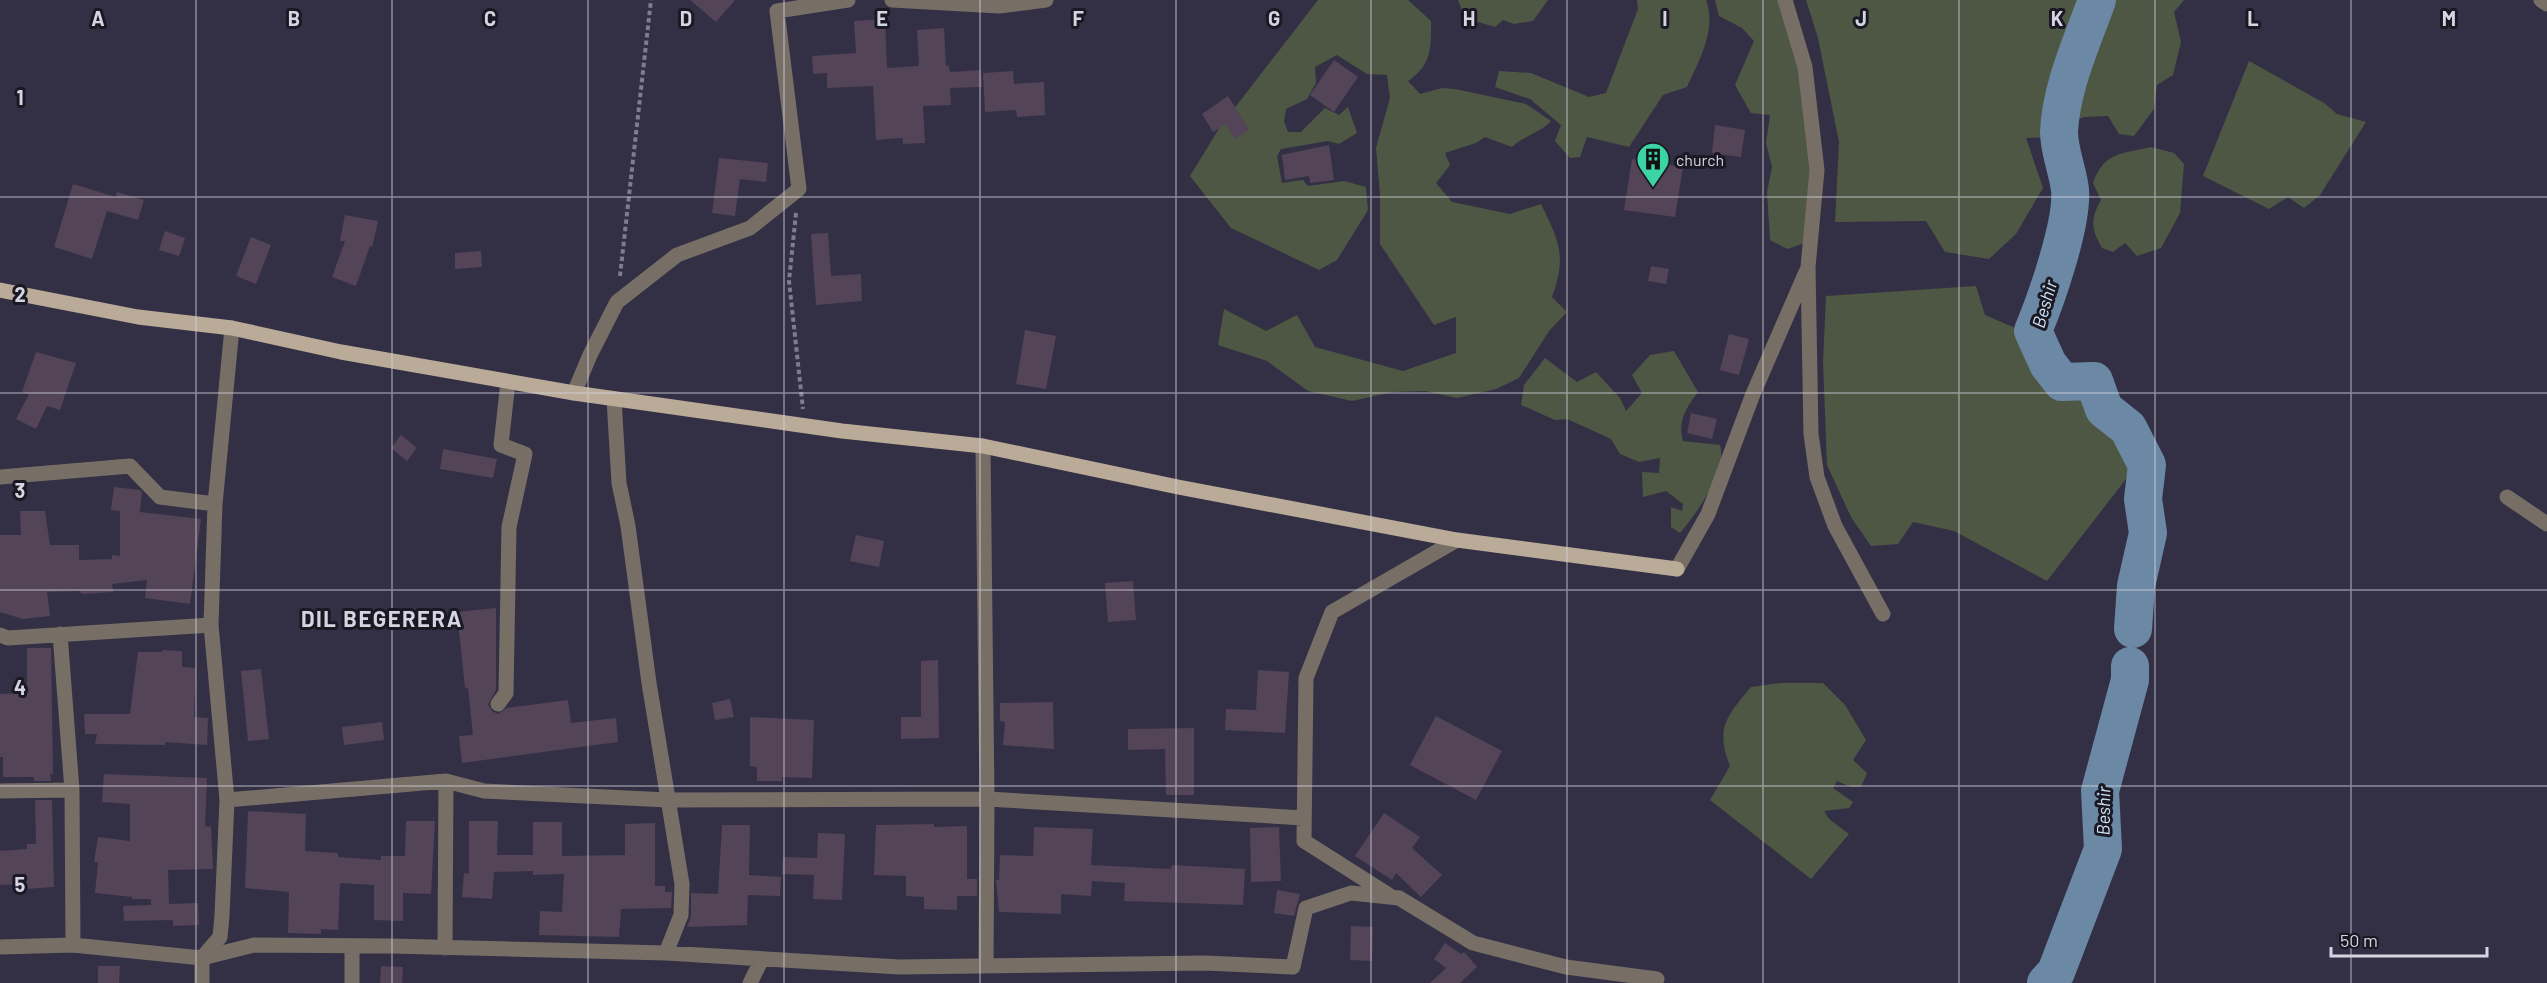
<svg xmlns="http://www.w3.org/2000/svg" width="2547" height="983" font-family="Barlow,sans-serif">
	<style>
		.green { fill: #4e5743 }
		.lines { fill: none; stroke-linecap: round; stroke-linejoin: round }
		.river { stroke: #6b89a5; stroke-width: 38 }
		.building { fill: #534457 }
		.path { stroke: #7e7c8e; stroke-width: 4; stroke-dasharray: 4.5 3; stroke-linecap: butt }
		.minor { stroke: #776f66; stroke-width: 15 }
		.major { stroke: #baaa98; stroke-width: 15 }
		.grid { fill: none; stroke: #d5d4e2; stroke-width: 1.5; stroke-opacity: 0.55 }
		.labels { text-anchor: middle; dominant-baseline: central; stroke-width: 6; stroke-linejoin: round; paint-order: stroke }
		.poi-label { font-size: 16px; fill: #d5d4e2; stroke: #1a1923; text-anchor: start }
		.water-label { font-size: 18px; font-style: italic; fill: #d0e4f7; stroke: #1a1923 }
		.district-label { font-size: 22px; font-weight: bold; letter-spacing: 1.5px; fill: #d5d4e2; stroke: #1a1923 }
		.grid-label { font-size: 20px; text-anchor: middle; font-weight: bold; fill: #d5d4e2; stroke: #1a1923; stroke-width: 6; stroke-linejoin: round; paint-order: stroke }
	</style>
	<rect width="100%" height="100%" fill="#333045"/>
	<!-- green -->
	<path class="green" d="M 1318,0 L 1408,0 L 1431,21 C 1431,48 1432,65 1408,81 L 1420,94 L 1442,88 L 1455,89 L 1526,104 L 1551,121 C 1540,133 1525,135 1512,147 L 1485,137 L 1476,143 L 1445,153 L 1450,165 L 1436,183 L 1452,202 L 1510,214 L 1541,204 C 1559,241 1567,256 1552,297 L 1567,312 L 1549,331 L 1519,378 L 1496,389 L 1457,398 L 1425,391 L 1393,392 L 1352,401 L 1308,391 L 1267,361 L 1218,345 L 1224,309 L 1266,331 L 1297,315 L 1315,347 L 1403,371 L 1456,353 L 1456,317 L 1434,325 L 1380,244 L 1380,194 L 1376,148 L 1390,98 L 1387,75 L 1367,74 L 1337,55 L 1315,67 L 1316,83 L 1307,99 L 1286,109 L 1284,121 L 1288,132 L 1301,132 L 1325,108 L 1339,115 L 1348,107 L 1357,133 L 1339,144 L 1328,141 L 1281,149 L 1277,156 L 1282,183 L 1303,180 L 1308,186 L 1344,181 L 1366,187 L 1368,210 L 1337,260 L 1319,270 L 1231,228 L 1190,176 L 1220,127 Z
		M 1458,0 L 1548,0 L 1533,21 L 1514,24 L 1503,20 L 1495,27 L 1475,21 L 1471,12 L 1463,14 Z
		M 1637,0 L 1706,0 C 1717,29 1699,61 1687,87 L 1663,95 L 1629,147 L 1587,137 L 1580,157 L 1570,158 L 1555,141 L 1561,125 L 1530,99 L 1495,87 L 1499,71 L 1531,73 L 1589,97 L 1606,93 L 1638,9 Z
		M 1715,0 L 1782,0 L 1801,65 L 1810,141 L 1811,241 L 1787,249 L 1770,240 L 1767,192 L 1772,167 L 1766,143 L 1770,115 L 1751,113 L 1735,85 L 1754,41 L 1742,28 L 1719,16 Z
		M 1806,0 L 2091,0 L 2063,82 L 2050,137 L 2026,138 L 2043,188 L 2016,234 L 1989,259 L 1945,252 L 1926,221 L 1835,222 L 1839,142 L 1818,38 Z
		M 2101,0 L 2184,0 L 2174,12 L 2181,42 L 2173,75 L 2157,85 L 2154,109 L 2134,136 L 2119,134 L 2108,116 L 2084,117 L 2065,124 L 2066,102 Z
		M 2249,61 L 2324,103 L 2337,114 L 2366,122 L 2320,195 L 2304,208 L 2288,197 L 2269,209 L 2203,176 Z
		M 2151,147 L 2174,153 L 2184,164 L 2180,213 L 2161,248 L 2137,256 L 2125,243 L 2113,252 L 2102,248 C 2091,229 2090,219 2101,200 L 2093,183 C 2104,152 2121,154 2151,147 Z
		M 1976,286 L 1985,315 L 2029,334 L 2060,386 L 2091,385 L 2100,409 L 2128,437 L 2140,461 L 2047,581 L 1954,531 L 1913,522 L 1898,544 L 1871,546 L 1851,517 L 1827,465 L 1823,362 L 1826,296 Z
		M 1674,351 L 1698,392 C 1687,407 1677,421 1683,441 L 1720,445 C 1728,470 1696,514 1680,533 L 1671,527 L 1671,507 L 1682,511 L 1683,504 L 1666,491 L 1643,497 L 1642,472 L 1659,473 L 1660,458 L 1639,462 L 1620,454 L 1611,439 L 1567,419 L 1555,420 L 1521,405 L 1524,385 L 1545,358 L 1577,382 L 1596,372 L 1620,398 L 1626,411 L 1642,393 L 1632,375 L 1650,355 Z
		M 1780,683 L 1823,683 L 1845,705 L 1866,740 L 1853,760 L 1867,773 L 1861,787 L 1851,787 L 1837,781 L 1833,788 L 1853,802 L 1849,808 L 1824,811 L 1829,819 L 1849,834 L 1811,879 L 1710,800 L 1730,766 C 1715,728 1727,716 1751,687 Z"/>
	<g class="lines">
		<!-- river -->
		<path class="river" d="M 2097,0 C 2082,42 2061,87 2059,132 C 2059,151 2068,171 2070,190 C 2073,223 2046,300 2033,331 L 2048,364 L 2062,382 L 2094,381 L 2104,409 L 2128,428 L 2147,465 L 2143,499 L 2148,533 L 2136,586 L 2133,629
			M 2046,983 L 2056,972 L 2103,849 L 2100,791 L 2130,680 L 2130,666"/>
	</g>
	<!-- building -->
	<path class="building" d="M 690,0 L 735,0 L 716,22 Z
		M 885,19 L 887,68 L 919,66 L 917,30 L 944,28 L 946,66 L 949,66 L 950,72 L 981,70 L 982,87 L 950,88 L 951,105 L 923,106 L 925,143 L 903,144 L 903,138 L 876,140 L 873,86 L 827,88 L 827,73 L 813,74 L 812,56 L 856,53 L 854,21 Z
		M 1334,60 L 1358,77 L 1334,112 L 1310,95 Z
		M 1013,71 L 1014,84 L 1044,82 L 1045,115 L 1017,117 L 1016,110 L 985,112 L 983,73 Z
		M 1228,96 L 1249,130 L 1234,139 L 1226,124 L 1213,132 L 1202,114 Z
		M 1715,125 L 1745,130 L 1741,157 L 1712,153 Z
		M 1329,145 L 1334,180 L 1310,183 L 1309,176 L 1285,180 L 1282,155 Z
		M 719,158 L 768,163 L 766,182 L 740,179 L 735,216 L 712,213 Z
		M 1632,159 L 1683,167 L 1675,217 L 1624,210 Z
		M 73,184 L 116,197 L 117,192 L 144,200 L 138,220 L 107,211 L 92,259 L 54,247 Z
		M 345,215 L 378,221 L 372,247 L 370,246 L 356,286 L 332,277 L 345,241 L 340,241 Z
		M 165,231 L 185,238 L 179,256 L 159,250 Z
		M 828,233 L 831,276 L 861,274 L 862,301 L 816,305 L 811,234 Z
		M 251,237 L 271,245 L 256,284 L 236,276 Z
		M 481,251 L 482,267 L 455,269 L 455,253 Z
		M 1651,266 L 1669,269 L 1666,284 L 1648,281 Z
		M 1025,330 L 1056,336 L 1046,389 L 1016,384 Z
		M 1729,334 L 1749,339 L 1739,375 L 1720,370 Z
		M 36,352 L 76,363 L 60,410 L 47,406 L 36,429 L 16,419 L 29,394 L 22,392 Z
		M 1691,413 L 1717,419 L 1712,439 L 1687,433 Z
		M 401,435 L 417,448 L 407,461 L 391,448 Z
		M 443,449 L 497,459 L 493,478 L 440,469 Z
		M 114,487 L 140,490 L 142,492 L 140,512 L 201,519 L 190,604 L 145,598 L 147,580 L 112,584 L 113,592 L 82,594 L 79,591 L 47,592 L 50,616 L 23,619 L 0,612 L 0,535 L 21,535 L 20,511 L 45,511 L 50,545 L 79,545 L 79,560 L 112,559 L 112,555 L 120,556 L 120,511 L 111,510 Z
		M 856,535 L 884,541 L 879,567 L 850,561 Z
		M 1133,581 L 1136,620 L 1108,622 L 1105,583 Z
		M 496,608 L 496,690 L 488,704 L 492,711 L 498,714 L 507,708 L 568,700 L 571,723 L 616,718 L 618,742 L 462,763 L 459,736 L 473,735 L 468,688 L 465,688 L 457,612 Z
		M 27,648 L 51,648 L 53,774 L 50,774 L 51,781 L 34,781 L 34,777 L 3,777 L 3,757 L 0,757 L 0,694 L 21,693 L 21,683 L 27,683 Z
		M 162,650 L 182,651 L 182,667 L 196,668 L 194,717 L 208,718 L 207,745 L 165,742 L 165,745 L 95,744 L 97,734 L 85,734 L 84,714 L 130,714 L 138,652 L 162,652 Z
		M 938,660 L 939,738 L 901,739 L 901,717 L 921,717 L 921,661 Z
		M 261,669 L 269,739 L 248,741 L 241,671 Z
		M 1258,670 L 1289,672 L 1285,733 L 1225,730 L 1226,709 L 1256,710 Z
		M 730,699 L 734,717 L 715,720 L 712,703 Z
		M 1053,702 L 1054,749 L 1003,745 L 1005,722 L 1000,721 L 1000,703 Z
		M 1436,716 L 1502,751 L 1476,800 L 1410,765 Z
		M 750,717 L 814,720 L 812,778 L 782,777 L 782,781 L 757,781 L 757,767 L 750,766 Z
		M 382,722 L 384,740 L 344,745 L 342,727 Z
		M 1194,728 L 1194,795 L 1166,795 L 1165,749 L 1128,750 L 1128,729 Z
		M 104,774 L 207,778 L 205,826 L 211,827 L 213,869 L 168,870 L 169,904 L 198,903 L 199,925 L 173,926 L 173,920 L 124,921 L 123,906 L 151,905 L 151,899 L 132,899 L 132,897 L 95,893 L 98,862 L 94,862 L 98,837 L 130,841 L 130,804 L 102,802 Z
		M 35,800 L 52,800 L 54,887 L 26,889 L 26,884 L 0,885 L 0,851 L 27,849 L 27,844 L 36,844 Z
		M 248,811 L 306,814 L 305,851 L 338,853 L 338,857 L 381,860 L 381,856 L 405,856 L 406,821 L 435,821 L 431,894 L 403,893 L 403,921 L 374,920 L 374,885 L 340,883 L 338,930 L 321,929 L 321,934 L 288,933 L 289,892 L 245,888 Z
		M 1384,813 L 1420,837 L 1412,848 L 1442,875 L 1421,897 L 1396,873 L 1392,880 L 1355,856 Z
		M 469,821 L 498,821 L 497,855 L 533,855 L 533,822 L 562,822 L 562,856 L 625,855 L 625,824 L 655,823 L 655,886 L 665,886 L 665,892 L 672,892 L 671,908 L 621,909 L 619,937 L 539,935 L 540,911 L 562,912 L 564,874 L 533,875 L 533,871 L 494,872 L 492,899 L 462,897 L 464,873 L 469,874 Z
		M 934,824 L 934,827 L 967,826 L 967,879 L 977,879 L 977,896 L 957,896 L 957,910 L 924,909 L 924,897 L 906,896 L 906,876 L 874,875 L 876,825 Z
		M 722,825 L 750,825 L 749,875 L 781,877 L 780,896 L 748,895 L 747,925 L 687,927 L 691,916 L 691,893 L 718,894 Z
		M 1034,827 L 1093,829 L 1091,865 L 1171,869 L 1172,865 L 1245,869 L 1243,905 L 1124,901 L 1125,883 L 1092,881 L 1091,896 L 1061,894 L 1061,914 L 999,912 L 996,880 L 999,880 L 1000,855 L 1033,856 Z
		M 1279,827 L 1281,881 L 1251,882 L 1250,828 Z
		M 818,833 L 845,834 L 842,900 L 813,899 L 814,875 L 782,874 L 783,857 L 817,858 Z
		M 1277,890 L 1300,894 L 1294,916 L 1274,913 Z
		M 1351,926 L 1373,927 L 1372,961 L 1350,960 Z
		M 1445,943 L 1461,954 L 1464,952 L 1477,967 L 1460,983 L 1430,983 L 1446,968 L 1434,959 Z
		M 98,966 L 120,966 L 119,983 L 98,983 Z
		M 381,966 L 403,967 L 402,983 L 380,983 Z"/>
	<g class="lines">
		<!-- path -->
		<path class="path" d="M 796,213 L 789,281 L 803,409
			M 620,276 L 651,0"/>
		<!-- minor -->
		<path class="minor" d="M 892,0 L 999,6 L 1046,0
			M 1785,0 L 1805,67 L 1817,170 L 1808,267 L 1811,434 L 1817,477 L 1835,526 L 1883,614
			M 2541,0 L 2547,4
			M 574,393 L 590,355 L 617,302 L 677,255 L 750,228 L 799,189 L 777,11 L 848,0
			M 614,399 L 619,483 L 628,526 L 649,683 L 682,884 L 681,915 L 666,953
			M 983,446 L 987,799 L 1304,818
			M 0,477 L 130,466 L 160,497 L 215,504
			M 2507,497 L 2547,524
			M 1677,569 L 1708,514 L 1753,394 L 1806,272
			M 60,634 L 72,790 L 73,945
			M 0,635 L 8,638 L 211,625
			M 498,704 L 506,693 L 509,527 L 525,454 L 501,445 L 508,382
			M 0,791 L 72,790
			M 227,800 L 446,781
			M 1389,895 L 1304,841 L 1306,678 L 1332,612 L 1457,540
			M 0,947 L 73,945 L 202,958 L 254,945 L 392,946 L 666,953 L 899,967 L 1205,963 L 1293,967 L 1306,908 L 1351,893 L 1399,898 L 1473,943 L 1566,967 L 1657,979
			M 445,948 L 446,781 L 484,791 L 668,800 L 987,799 L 986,966
			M 202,983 L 202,958 L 220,937 L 222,916 L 227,800 L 211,625 L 215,504 L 232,328
			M 352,983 L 352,946
			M 750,983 L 762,959"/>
		<!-- major -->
		<path class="major" d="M 0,290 L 138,317 L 232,328 L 341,352 L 574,393 L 842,431 L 983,446 L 1178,487 L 1457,540 L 1677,569"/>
	</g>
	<!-- grid -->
	<path class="grid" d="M 196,0 L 196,983M 392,0 L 392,983M 588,0 L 588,983M 784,0 L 784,983M 980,0 L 980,983M 1176,0 L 1176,983M 1371,0 L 1371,983M 1567,0 L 1567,983M 1763,0 L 1763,983M 1959,0 L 1959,983M 2155,0 L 2155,983M 2351,0 L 2351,983M 0,197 L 2547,197M 0,393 L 2547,393M 0,590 L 2547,590M 0,786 L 2547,786"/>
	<!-- icons -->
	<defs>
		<symbol id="building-pin" viewBox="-11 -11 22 30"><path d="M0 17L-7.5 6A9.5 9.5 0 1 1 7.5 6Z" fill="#3cd4a4" stroke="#1a1923"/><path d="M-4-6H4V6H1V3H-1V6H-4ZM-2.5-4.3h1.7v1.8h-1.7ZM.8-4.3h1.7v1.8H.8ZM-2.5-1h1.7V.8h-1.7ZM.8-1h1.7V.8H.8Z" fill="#111"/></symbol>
	</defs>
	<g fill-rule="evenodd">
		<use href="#building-pin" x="1634" y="140" width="38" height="52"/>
	</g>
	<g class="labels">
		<!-- poi labels -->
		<g class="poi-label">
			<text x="1676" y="159">church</text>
		</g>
		<!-- water labels -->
		<g class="water-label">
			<text transform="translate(2044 304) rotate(-74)">Beshir</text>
			<text transform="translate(2103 811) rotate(-89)">Beshir</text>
		</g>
		<!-- district labels -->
		<g class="district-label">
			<text x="382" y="618">DIL BEGERERA</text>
		</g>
	</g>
	<g class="grid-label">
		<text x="98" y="26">A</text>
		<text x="294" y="26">B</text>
		<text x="490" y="26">C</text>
		<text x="686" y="26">D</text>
		<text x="882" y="26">E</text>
		<text x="1078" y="26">F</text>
		<text x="1274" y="26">G</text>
		<text x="1469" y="26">H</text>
		<text x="1665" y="26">I</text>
		<text x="1861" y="26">J</text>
		<text x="2057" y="26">K</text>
		<text x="2253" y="26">L</text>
		<text x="2449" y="26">M</text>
		<text x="20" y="105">1</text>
		<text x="20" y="302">2</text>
		<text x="20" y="498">3</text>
		<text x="20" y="695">4</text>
		<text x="20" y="892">5</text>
	</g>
	<!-- scale -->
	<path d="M2331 947v9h156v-9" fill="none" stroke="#d5d4e2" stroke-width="3"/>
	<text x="2340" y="947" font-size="18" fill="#d5d4e2" stroke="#1a1923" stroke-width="4.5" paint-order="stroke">50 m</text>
</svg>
